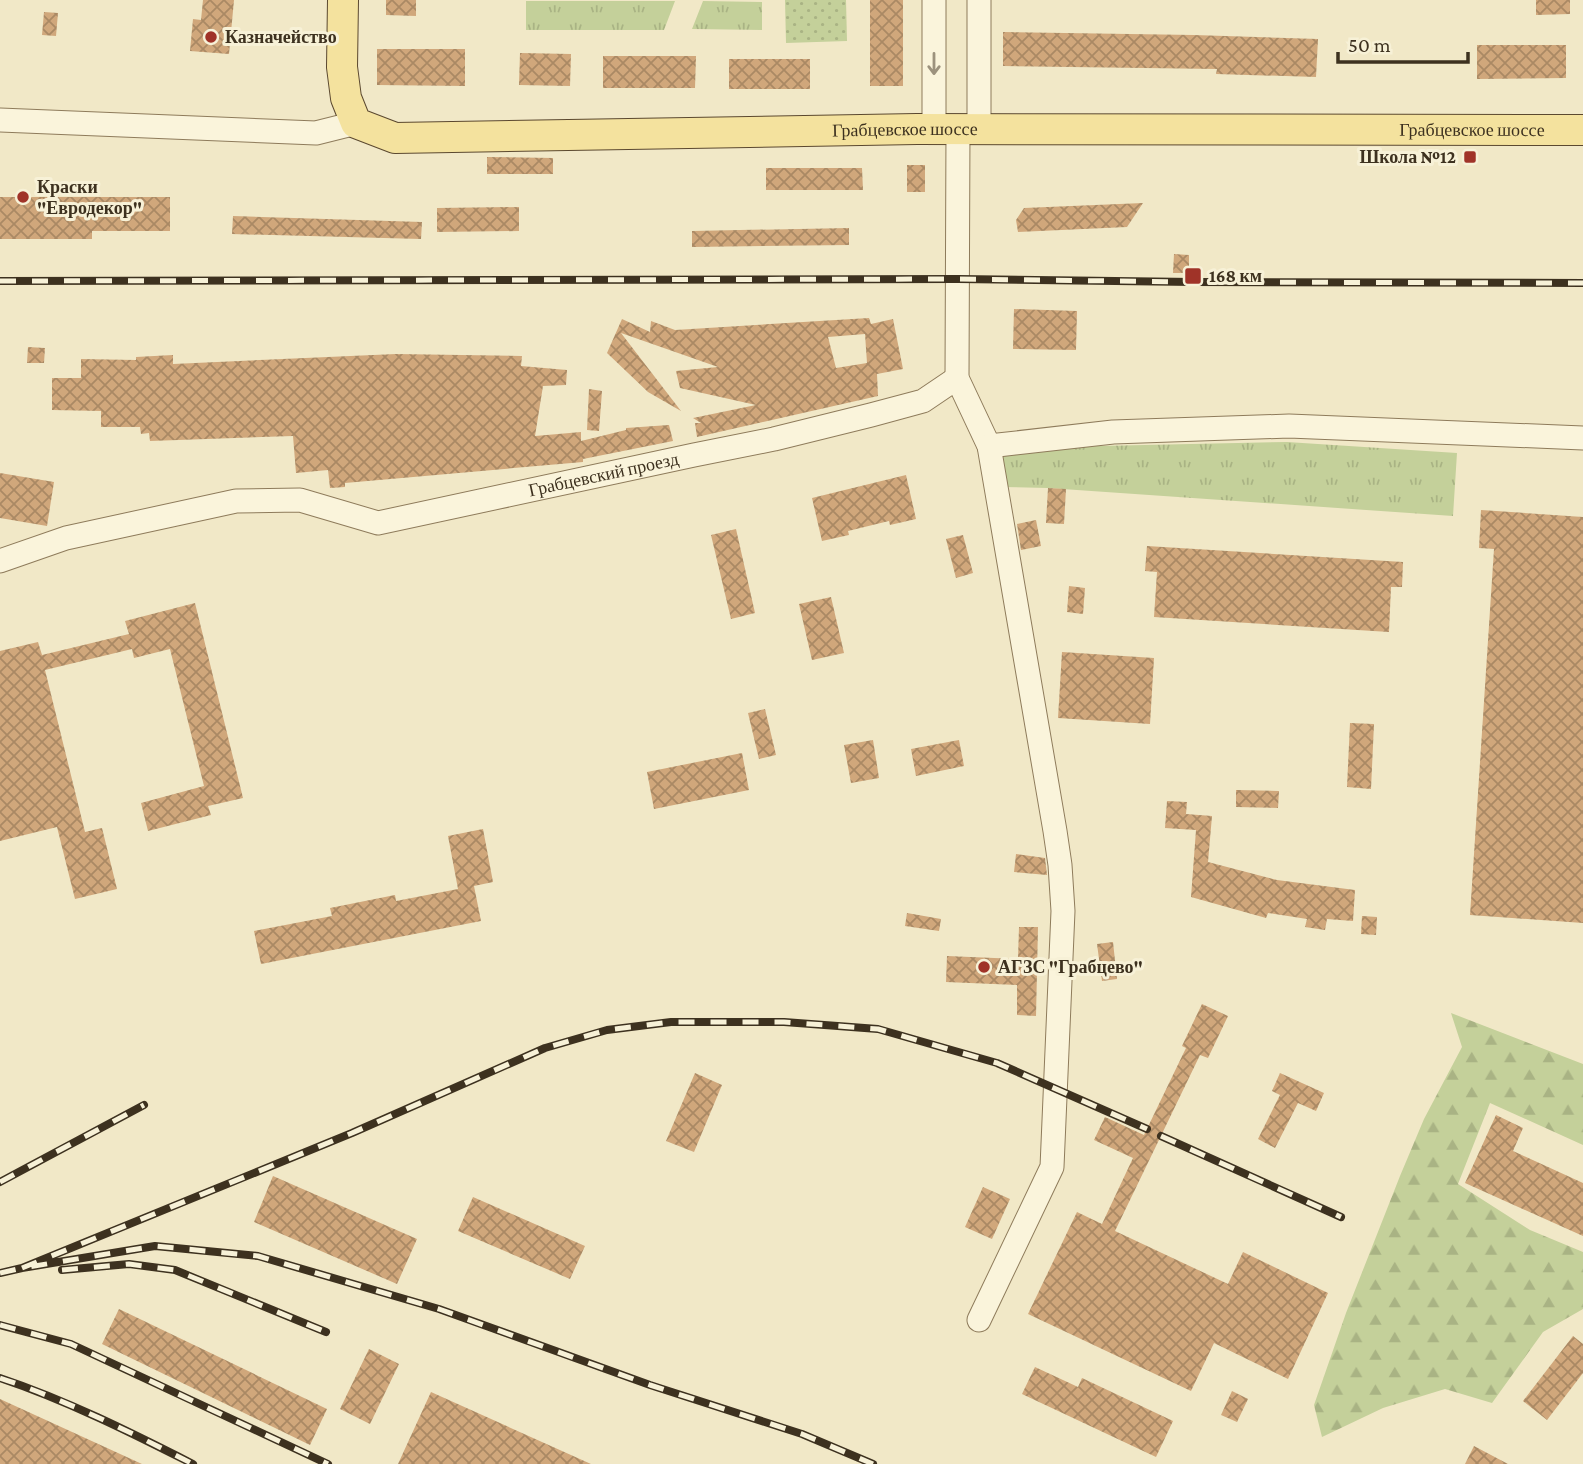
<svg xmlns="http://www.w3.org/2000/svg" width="1583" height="1464" font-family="'Crimson Pro',serif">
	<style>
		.grass { fill: url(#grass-tufts) }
		.forest { fill: url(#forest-firs) }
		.park { fill: url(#park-dots) }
		.building { fill: url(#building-cross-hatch); fill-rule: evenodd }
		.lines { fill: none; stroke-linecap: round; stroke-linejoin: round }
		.minor-casing { stroke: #8e7b5b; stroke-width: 25 }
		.major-casing { stroke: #5b482f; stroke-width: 32 }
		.minor { stroke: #faf4db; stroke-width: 23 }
		.major { stroke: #f4e29e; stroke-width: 30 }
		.rail-casing { stroke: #3d311f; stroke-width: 8 }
		.rail { stroke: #f7f1d7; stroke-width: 5; stroke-dasharray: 16; stroke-linecap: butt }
		.oneway { stroke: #9c927d }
		.poi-dot { fill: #a03328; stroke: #f7f1d7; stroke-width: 2.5 }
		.labels { text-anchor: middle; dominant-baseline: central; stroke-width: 6; stroke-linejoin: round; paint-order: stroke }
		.poi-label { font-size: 18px; font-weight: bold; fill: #3d311f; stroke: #f7f1d7; text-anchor: start }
		.street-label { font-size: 18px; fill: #3d311f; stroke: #f7f1d7 }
	</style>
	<defs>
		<pattern id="grass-tufts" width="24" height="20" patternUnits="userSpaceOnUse" patternTransform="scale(1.75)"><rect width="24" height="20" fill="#c4d09a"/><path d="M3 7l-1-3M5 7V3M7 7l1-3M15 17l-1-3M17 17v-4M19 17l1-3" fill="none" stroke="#a9b384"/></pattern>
		<pattern id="forest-firs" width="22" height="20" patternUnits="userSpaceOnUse" patternTransform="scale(1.75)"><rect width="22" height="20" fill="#c4d09a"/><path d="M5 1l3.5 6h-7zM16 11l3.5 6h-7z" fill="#a9b384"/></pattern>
		<pattern id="park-dots" width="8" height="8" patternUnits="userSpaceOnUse" patternTransform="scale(1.75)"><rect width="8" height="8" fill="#c4d09a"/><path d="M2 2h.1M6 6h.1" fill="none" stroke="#a9b384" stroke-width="1.8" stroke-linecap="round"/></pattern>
		<pattern id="building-cross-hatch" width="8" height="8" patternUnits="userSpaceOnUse" patternTransform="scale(1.75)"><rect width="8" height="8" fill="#d0a77b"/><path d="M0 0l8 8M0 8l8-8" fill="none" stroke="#aa8964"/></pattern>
	</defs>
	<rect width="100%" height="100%" fill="#f1e8c7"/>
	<!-- grass -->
	<path class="grass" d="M 526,1 L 675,1 L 664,30 L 526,30 Z
		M 703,1 L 762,2 L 762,30 L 692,29 Z
		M 1287,442 L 1457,453 L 1453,516 L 1048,488 L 1001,487 L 1001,453 L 1052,447 Z"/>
	<!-- forest -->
	<path class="forest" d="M 1451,1013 L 1583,1064 L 1583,1145 L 1490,1103 L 1458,1184 L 1530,1230 L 1583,1252 L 1583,1309 L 1543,1332 L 1492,1403 L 1445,1389 L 1383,1408 L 1322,1437 L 1314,1405 L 1346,1313 L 1400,1176 L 1424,1119 L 1462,1047 Z"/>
	<!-- park -->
	<path class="park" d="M 785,0 L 846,0 L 847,41 L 786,43 Z"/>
	<!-- building -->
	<path class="building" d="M 203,0 L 234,0 L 229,54 L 190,51 L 193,19 L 201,20 Z
		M 386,0 L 416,0 L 416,16 L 386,15 Z
		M 870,0 L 903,0 L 903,86 L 870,86 Z
		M 1536,0 L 1570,0 L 1570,14 L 1536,15 Z
		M 44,12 L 58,13 L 56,36 L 42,35 Z
		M 1003,32 L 1194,35 L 1318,39 L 1316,77 L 1216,74 L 1217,69 L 1003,66 Z
		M 1477,45 L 1566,45 L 1566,78 L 1477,79 Z
		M 377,49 L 465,49 L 465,86 L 377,85 Z
		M 520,53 L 571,54 L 570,86 L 519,85 Z
		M 603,56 L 696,56 L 695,88 L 603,88 Z
		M 729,59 L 810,59 L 810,89 L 729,89 Z
		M 487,157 L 553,158 L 553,174 L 487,174 Z
		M 907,165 L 925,165 L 925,192 L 907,192 Z
		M 766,168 L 862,168 L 863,190 L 766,190 Z
		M 0,197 L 170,197 L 170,231 L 92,231 L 92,239 L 0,239 Z
		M 1143,203 L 1127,227 L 1018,232 L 1016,220 L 1024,208 Z
		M 519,207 L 519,231 L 437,232 L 437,208 Z
		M 233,216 L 422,222 L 421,239 L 232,234 Z
		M 849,228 L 849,245 L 692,247 L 692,231 Z
		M 1174,254 L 1189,255 L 1189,273 L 1173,273 Z
		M 1014,309 L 1077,311 L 1076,350 L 1013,349 Z
		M 869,318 L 871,324 L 893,319 L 903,369 L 877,374 L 878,396 L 697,437 L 695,423 L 701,423 L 693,418 L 756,405 L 680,388 L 676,371 L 718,367 L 621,333 L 681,411 L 648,392 L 607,353 L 622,319 L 650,332 L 651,321 L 675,330 ZM 865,334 L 867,363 L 836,368 L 828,337 Z
		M 28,347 L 45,348 L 44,363 L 27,363 Z
		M 396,354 L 522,356 L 521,366 L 567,370 L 566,385 L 543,386 L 535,436 L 581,432 L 581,441 L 626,430 L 626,428 L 669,425 L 673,441 L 583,459 L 583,462 L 345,483 L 345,487 L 330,488 L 328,470 L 296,473 L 293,436 L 150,441 L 149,433 L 141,434 L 140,427 L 101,427 L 101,411 L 52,410 L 52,378 L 81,378 L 81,359 L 136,360 L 136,357 L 173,355 L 173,364 Z
		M 589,389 L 602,391 L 599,431 L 587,430 Z
		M 0,473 L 54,482 L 47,526 L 0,518 Z
		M 906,475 L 916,519 L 890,525 L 889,521 L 848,531 L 849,535 L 822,541 L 812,498 Z
		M 1048,488 L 1066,489 L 1064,524 L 1046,523 Z
		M 1481,510 L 1583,517 L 1583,923 L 1470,915 L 1494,549 L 1479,548 Z
		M 1036,520 L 1041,546 L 1021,550 L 1017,524 Z
		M 736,529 L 755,613 L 731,619 L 711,535 Z
		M 963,535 L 973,573 L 956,578 L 946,539 Z
		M 1147,546 L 1403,562 L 1402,587 L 1391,587 L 1389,632 L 1154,617 L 1157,572 L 1145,571 Z
		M 1069,586 L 1085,588 L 1083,614 L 1067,612 Z
		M 831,597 L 844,653 L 812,660 L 799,604 Z
		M 195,603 L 243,798 L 208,806 L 211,815 L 148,831 L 141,803 L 204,786 L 170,649 L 134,658 L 132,649 L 45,670 L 85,832 L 102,828 L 117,889 L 75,899 L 57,827 L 0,841 L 0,651 L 38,642 L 42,655 L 67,649 L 129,634 L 125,621 Z
		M 1062,652 L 1154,658 L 1150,724 L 1058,718 Z
		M 765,709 L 776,755 L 759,759 L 748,713 Z
		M 1350,723 L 1374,724 L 1371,789 L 1347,787 Z
		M 873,740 L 879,778 L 851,783 L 844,745 Z
		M 959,740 L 964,766 L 916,776 L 911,749 Z
		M 742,753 L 749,790 L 654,809 L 647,772 Z
		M 1236,790 L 1279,791 L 1278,808 L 1236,807 Z
		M 1167,801 L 1187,802 L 1186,814 L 1212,816 L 1208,862 L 1277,880 L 1355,890 L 1353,921 L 1327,919 L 1325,930 L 1305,927 L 1307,919 L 1268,913 L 1266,918 L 1191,897 L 1196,830 L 1165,828 Z
		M 483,829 L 493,882 L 474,886 L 481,921 L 261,964 L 254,931 L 332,916 L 330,908 L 395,895 L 396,901 L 458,889 L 448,836 Z
		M 1016,854 L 1045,858 L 1047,875 L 1014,872 Z
		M 907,913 L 941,919 L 939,931 L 905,926 Z
		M 1362,916 L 1377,917 L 1376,935 L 1361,934 Z
		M 1019,927 L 1038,927 L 1036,1016 L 1017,1015 L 1017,985 L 946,982 L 947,956 L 1018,959 Z
		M 1113,942 L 1117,979 L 1102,981 L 1097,944 Z
		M 1202,1004 L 1228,1016 L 1208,1058 L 1200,1055 L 1115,1231 L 1228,1284 L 1243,1252 L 1328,1293 L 1288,1379 L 1214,1343 L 1191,1391 L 1028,1314 L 1077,1212 L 1102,1224 L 1133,1158 L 1094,1140 L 1105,1117 L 1144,1135 L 1186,1048 L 1182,1046 Z
		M 695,1073 L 722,1085 L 694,1152 L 666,1141 Z
		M 1280,1073 L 1324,1093 L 1316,1111 L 1298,1103 L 1275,1148 L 1258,1139 L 1280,1095 L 1272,1091 Z
		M 1496,1115 L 1523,1128 L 1513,1151 L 1583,1183 L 1583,1236 L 1465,1183 Z
		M 273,1176 L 417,1239 L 397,1284 L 254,1222 Z
		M 983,1187 L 1010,1199 L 992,1239 L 965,1227 Z
		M 473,1197 L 585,1246 L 570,1279 L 458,1231 Z
		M 119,1309 L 327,1409 L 310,1445 L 102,1344 Z
		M 1573,1336 L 1583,1344 L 1583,1373 L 1547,1420 L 1523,1401 Z
		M 369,1349 L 399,1364 L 370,1424 L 340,1409 Z
		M 1035,1367 L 1078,1387 L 1082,1378 L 1173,1421 L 1156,1457 L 1022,1394 Z
		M 1232,1391 L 1248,1399 L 1237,1422 L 1221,1415 Z
		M 431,1392 L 591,1464 L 398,1464 Z
		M 0,1399 L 142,1464 L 0,1464 Z
		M 1474,1446 L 1508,1464 L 1465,1464 Z"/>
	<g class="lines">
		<defs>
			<g id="minor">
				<path d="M 934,0 L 934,129"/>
				<path d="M 979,0 L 979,129"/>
				<path d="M 0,120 L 316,133 L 356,123"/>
				<path d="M 958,129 L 957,378 L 989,446 L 1055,831 L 1060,865 L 1063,911 L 1052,1167 L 979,1320"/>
				<path d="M 989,446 L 1113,432 L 1289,426 L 1583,438"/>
				<path id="s1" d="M 0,561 L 66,538 L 236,501 L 300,500 L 378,523 L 694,455 L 774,439 L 871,415 L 923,401 L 957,378"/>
			</g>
			<g id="major">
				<path id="s2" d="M 343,0 L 342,67 L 346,98 L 356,123 L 395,138 L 917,129 L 1583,130"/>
			</g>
		</defs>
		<!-- minor casing -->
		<use href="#minor" class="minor-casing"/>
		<!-- major casing -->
		<use href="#major" class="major-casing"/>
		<!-- minor -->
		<use href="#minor" class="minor"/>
		<!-- major -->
		<use href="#major" class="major"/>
		<defs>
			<path id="rail" d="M 0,281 L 958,279 L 1194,282 L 1583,283
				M 1161,1136 L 1341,1217
				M 0,1182 L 144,1105
				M 22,1268 L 352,1133 L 545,1048 L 607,1030 L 671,1022 L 784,1022 L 878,1029 L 997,1063 L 1147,1129
				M 62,1270 L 129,1264 L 175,1270 L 326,1332
				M 0,1273 L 22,1268 L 155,1246 L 258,1256 L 439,1309 L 650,1385 L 802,1434 L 873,1464
				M 0,1325 L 71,1344 L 328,1464
				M 0,1378 C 66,1400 130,1432 193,1464"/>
		</defs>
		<!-- rail casing -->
		<use href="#rail" class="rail-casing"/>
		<!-- rail -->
		<use href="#rail" class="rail"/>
	</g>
	<!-- one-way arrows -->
	<defs><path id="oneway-shaft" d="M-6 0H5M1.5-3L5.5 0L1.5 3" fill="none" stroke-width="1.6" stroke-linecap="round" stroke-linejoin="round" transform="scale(1.75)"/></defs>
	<use class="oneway" href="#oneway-shaft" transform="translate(934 64) rotate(90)"/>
	<!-- markers -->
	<g class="poi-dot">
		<circle cx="211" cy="37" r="7"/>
		<rect x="1463" y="150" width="14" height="14" rx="3.5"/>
		<circle cx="23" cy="197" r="7"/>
		<rect x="1184" y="267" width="18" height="18" rx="3.5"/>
		<circle cx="984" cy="967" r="7"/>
	</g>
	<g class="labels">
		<!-- poi labels -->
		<g class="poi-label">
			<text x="225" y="37">Казначейство</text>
			<text x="1456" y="157" text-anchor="end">Школа №12</text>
			<text x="37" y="187">Краски<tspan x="37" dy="21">"Евродекор"</tspan></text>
			<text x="1209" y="276">168 км</text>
			<text x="998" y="967">АГЗС "Грабцево"</text>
		</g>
		<!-- street labels -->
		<g class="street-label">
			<text stroke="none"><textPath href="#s2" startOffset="677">Грабцевское шоссе</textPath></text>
			<text stroke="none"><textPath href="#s2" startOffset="1244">Грабцевское шоссе</textPath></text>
			<text stroke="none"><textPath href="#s1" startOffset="620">Грабцевский проезд</textPath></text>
		</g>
	</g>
	<!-- scale -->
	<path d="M1338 52v10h130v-10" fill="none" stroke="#3d311f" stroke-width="3.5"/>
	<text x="1348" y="52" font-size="21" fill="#3d311f" stroke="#f7f1d7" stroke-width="5" paint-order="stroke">50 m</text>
</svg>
